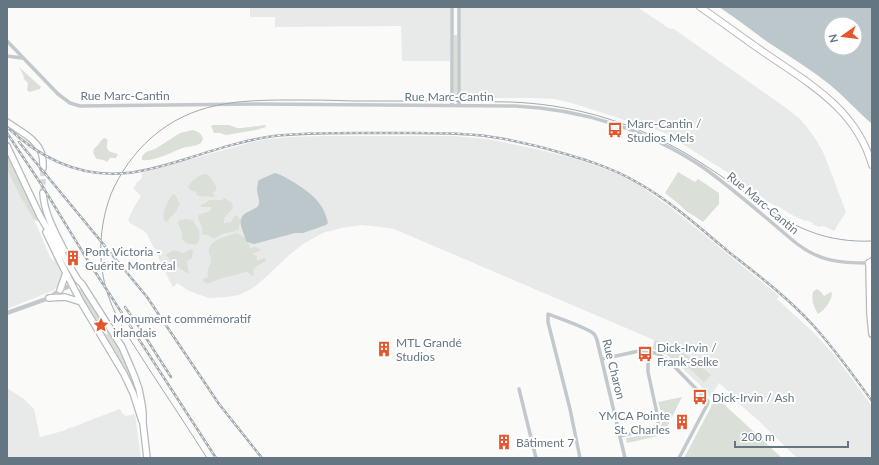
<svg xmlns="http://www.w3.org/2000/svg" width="879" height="465" font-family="Lato,sans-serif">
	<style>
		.built { fill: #e8e9e9 }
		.green { fill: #dadfd7 }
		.water { fill: #bbc7cb; fill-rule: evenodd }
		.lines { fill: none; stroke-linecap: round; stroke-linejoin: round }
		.primary-tunnel { stroke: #d5d9db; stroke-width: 5.5; stroke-dasharray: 5.5 3; stroke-linecap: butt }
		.primary-casing { stroke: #b5babe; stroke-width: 8 }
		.motorway-casing { stroke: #b4b9bd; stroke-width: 8 }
		.minor { stroke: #c3c8cc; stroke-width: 3.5 }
		.tertiary { stroke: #c3c8cc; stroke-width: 4.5 }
		.primary { stroke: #fff; stroke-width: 5.5 }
		.motorway { stroke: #fff; stroke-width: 6 }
		.tram { stroke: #a2aab0; stroke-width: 1 }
		.rail-casing { stroke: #a2aab0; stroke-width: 2.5 }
		.rail { stroke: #fff; stroke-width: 1; stroke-dasharray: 3; stroke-linecap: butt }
		.labels { text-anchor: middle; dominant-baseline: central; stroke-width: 4; stroke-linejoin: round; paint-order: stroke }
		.street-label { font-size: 12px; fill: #657683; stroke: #fff }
		.poi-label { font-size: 12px; fill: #657683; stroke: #fff; text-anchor: start }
	</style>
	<rect width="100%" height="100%" fill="#fafaf8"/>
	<!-- built -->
	<path class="built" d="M 250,7 L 450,7 L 450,61 L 402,61 L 401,26 L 275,27 L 275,17 L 250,17 Z
		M 461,7 L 637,7 L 670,29 L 674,29 L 786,108 L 799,118 L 806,126 L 817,141 L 824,154 L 846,212 L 834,231 L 826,227 L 822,226 L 819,227 L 815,225 L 813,225 L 813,223 L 806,220 L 805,221 L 792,215 L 781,208 L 770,203 L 741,181 L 665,133 L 575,104 L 555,99 L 533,98 L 463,98 L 461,95 Z
		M 322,136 L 453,136 L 488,139 L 536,149 L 580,160 L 613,172 L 636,183 L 670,207 L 779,296 L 777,299 L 814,333 L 835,356 L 872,406 L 872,458 L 797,458 L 758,420 L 730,396 L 729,392 L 719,383 L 713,393 L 715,395 L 714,397 L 711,398 L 699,384 L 671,358 L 678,348 L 664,342 L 654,340 L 612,322 L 394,229 L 381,227 L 362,225 L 341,228 L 323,233 L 303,244 L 287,257 L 266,277 L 253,288 L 239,295 L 227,297 L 209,298 L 189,291 L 177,283 L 174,287 L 172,286 L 147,234 L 144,231 L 130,223 L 129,221 L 128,220 L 133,209 L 141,196 L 133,188 L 136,185 L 135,184 L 141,179 L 142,177 L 141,173 L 249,143 L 267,139 L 291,137 Z
		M 7,169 L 37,226 L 50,257 L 53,261 L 54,260 L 52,249 L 62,269 L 62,274 L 60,284 L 54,290 L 7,309 Z
		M 7,388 L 24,399 L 34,409 L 40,437 L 63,431 L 69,428 L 74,427 L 88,421 L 120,409 L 122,413 L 126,416 L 135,414 L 141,458 L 7,458 Z"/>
	<!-- green -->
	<path class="green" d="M 454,35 L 457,35 L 457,96 L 454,96 Z
		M 19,67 L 41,87 L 40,89 L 29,92 L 27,90 L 28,83 L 24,79 L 23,74 Z
		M 213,125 L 229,125 L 237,128 L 241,128 L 265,125 L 266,127 L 256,130 L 226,135 L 220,133 L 214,133 L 211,126 Z
		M 193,130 C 198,131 202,134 203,139 L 201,143 C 195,147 187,146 180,149 C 171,153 151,162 142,160 L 142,156 L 146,152 L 155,149 L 180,133 Z
		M 104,138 L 107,139 C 108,141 107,143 107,145 C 106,153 113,152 118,154 L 116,158 L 110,158 L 107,162 L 104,160 L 97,159 C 92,153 92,150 98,145 C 100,142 101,140 104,138 Z
		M 7,153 L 38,220 L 38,221 L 34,220 L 20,196 L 7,169 Z
		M 678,172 L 695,182 L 698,179 L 719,193 L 719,204 L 703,222 C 696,216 686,213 680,205 L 665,193 Z
		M 206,174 C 212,176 212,182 216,186 L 216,191 L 212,193 L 215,196 L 214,197 L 199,196 L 197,195 L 196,192 L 190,190 L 188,187 C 191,181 198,175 206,174 Z
		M 174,194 L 175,195 L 180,204 L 178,207 L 176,212 L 174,213 L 173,216 L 170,217 L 168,221 L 166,222 L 164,220 C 162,210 167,204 172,195 Z
		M 224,198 L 225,198 L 228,201 L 231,202 L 233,206 C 231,214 223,214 224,223 L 231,222 L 235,215 L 237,216 L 239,219 L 241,220 L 242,224 L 239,225 L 239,229 C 234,233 226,232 220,235 C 219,236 215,238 214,238 C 211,238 210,236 208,235 L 204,235 L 202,234 L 202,227 L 198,218 L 198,216 C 201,212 207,214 211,210 L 211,207 L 201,207 L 200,205 L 206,203 L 209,200 L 222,200 Z
		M 186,219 L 193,220 C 194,224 198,227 199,230 C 200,234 198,235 200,239 L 197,244 C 192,245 185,244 182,239 C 182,237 182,233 182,232 C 180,228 179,226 178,222 L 180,220 Z
		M 236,233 L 241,235 C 243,237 244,237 246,239 C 249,241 249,245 250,248 L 256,247 L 261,250 L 253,254 L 254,255 L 257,256 L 257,260 L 259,260 L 264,258 L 266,259 L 266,260 C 261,266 258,262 253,271 L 254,275 L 252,276 L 248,272 L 245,272 C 236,275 228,276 220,279 C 214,280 211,284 205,283 L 203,281 L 203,279 L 208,277 C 208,275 207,273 208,271 C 208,266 212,263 211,258 C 211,256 209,254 209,252 C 207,240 229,236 236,233 Z
		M 191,249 L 193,251 L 192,258 L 187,261 L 187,264 L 189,274 L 176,266 L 166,255 C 173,249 175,250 182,253 L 186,252 Z
		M 77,288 L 81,290 L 87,299 L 95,308 L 121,351 L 126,361 L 138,394 L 141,409 L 85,305 Z
		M 817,289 L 821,292 L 824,296 L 831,292 L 832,294 C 831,301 825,310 818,314 C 814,306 811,302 813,292 Z
		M 654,340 C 678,345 693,359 711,375 L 704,382 L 689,368 L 687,369 L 680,362 L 674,361 L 667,355 L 653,349 Z
		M 682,397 L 663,435 L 627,443 L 626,439 L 627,438 C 637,436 662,434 662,421 C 663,415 660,408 658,402 Z
		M 716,397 L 782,458 L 684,458 L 711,407 L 712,402 Z"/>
	<!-- water -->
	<path class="water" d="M 719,7 L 872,7 L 872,124 C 857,111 844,96 829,84 C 810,69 789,56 769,43 C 752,31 736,18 719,7 ZM 831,24 L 855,24 L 855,48 L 831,48 Z
		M 275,173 C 282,175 288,179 295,183 C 311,193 324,203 328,223 L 326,225 L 303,233 L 295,233 L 254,244 L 250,243 L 246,241 C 243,229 234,217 250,211 C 252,209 256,209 258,206 C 261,201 257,195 257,190 C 257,187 258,184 258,181 L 261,179 Z"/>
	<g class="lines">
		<!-- primary-tunnel -->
		<path class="primary-tunnel" d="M 43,193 L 43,168"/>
		<defs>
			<path id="primary" d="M 7,122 C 19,131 38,139 42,155 C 43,159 43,164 43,168
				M 7,146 L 40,216 L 78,280 L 82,284 L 122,347 L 134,375 L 139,389 L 142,405 L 143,413 L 143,423 L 147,458
				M 43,193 C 44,213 55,232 64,250
				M 46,232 L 57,255 L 64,269 L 81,302 L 124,374 L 133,393 L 142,421
				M 869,263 L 870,314 L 872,334
				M 60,290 L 66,273
				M 49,298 L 65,297 L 81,302"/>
			<path id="motorway" d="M 700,7 C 722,22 743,38 765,53 C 810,84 856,109 872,165
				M 869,263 L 872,261"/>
		</defs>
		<!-- primary casing -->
		<use href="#primary" class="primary-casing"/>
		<!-- motorway casing -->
		<use href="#motorway" class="motorway-casing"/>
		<!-- minor -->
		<path class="minor" d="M 7,41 L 58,94 L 70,103 L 80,106 L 256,104 L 515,106 C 582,109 648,130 704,168 C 736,191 766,218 796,243 C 820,262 841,263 870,263
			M 7,56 L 22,58
			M 452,106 L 452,7
			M 459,106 L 459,7
			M 602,359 L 639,351 L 647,351 L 658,354 L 670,362 L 707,400 L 708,402 L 707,405 L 679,458
			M 519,389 L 536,458
			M 620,436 L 654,428 L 658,424 L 658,418 L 648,372 L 648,364 L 651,352
			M 580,458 L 570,409 L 548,322 L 548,314 C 558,318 588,328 594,334 C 596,336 596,338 597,340 L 625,458"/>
		<!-- tertiary -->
		<path class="tertiary" d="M 7,313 L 49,298 L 60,290 L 72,285"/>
		<!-- primary -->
		<use href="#primary" class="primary"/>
		<!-- motorway -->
		<use href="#motorway" class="motorway"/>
		<!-- tram -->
		<path class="tram" d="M 207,458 C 188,428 168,398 149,369 C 134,345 117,322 108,295 C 97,262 99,226 111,194 C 120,173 134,153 151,138 C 192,102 238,100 289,100 C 310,100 331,100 352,101 C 404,101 457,101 510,102 C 569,104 626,120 678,149 C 705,164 731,183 757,201 C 773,212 790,224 809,231 C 829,239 851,242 872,241"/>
		<defs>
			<path id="rail" d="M 7,127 C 40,158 80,178 127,173 C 148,171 169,164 189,158 C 217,149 245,140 274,136 C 310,132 347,133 383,133 C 414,133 445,132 476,135 C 499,137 521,142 544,148 C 577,157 610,166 640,184 C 673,203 701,229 730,253 C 758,275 787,297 812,324 C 834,348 853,375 872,401
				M 7,133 L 41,184 L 90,264 L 216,458
				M 19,142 L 147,297 L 219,404 L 262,458
				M 125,307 L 139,327 L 171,377"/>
		</defs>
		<!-- rail casing -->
		<use href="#rail" class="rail-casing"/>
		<!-- rail -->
		<use href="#rail" class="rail"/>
	</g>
	<!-- icons -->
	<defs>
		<symbol id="bus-bare" viewBox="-9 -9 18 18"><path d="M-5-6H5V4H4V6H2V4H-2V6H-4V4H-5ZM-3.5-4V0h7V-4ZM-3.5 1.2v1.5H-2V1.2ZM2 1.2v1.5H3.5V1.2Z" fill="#e4572e" stroke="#fff" stroke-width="2.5" paint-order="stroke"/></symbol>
		<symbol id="building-bare" viewBox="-9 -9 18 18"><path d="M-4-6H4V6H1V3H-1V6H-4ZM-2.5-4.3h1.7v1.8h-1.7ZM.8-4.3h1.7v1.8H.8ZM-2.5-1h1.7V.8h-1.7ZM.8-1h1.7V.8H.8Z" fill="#e4572e" stroke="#fff" stroke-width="2.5" paint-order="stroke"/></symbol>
		<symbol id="sight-bare" viewBox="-9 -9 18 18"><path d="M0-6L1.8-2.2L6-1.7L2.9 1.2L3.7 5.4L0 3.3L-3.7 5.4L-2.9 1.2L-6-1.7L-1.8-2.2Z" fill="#e4572e" stroke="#fff" stroke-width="2.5" paint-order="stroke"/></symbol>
	</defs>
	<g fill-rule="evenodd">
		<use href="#bus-bare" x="604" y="119" width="22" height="22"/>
		<use href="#building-bare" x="62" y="247" width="22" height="22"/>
		<use href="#sight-bare" x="90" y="314" width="22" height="22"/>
		<use href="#building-bare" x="373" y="338" width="22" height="22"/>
		<use href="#bus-bare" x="634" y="343" width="22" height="22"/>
		<use href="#bus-bare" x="689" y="386" width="22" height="22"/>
		<use href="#building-bare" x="671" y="411" width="22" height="22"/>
		<use href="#building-bare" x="493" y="431" width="22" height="22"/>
	</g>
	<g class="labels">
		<!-- street labels -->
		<g class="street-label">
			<text x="125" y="95">Rue Marc-Cantin</text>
			<text x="449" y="96">Rue Marc-Cantin</text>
			<text transform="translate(763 203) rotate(40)">Rue Marc-Cantin</text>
			<text transform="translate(614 369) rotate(76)">Rue Charon</text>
		</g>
		<!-- poi labels -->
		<g class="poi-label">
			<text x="627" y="123">Marc-Cantin /<tspan x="627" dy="14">Studios Mels</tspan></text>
			<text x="85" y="251">Pont Victoria -<tspan x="85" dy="14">Guérite Montréal</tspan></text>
			<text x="113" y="318">Monument commémoratif<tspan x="113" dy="14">irlandais</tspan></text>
			<text x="396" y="342">MTL Grandé<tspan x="396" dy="14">Studios</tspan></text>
			<text x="657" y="347">Dick-Irvin /<tspan x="657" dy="14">Frank-Selke</tspan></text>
			<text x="712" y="397">Dick-Irvin / Ash</text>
			<text x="670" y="415" text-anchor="end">YMCA Pointe<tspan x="670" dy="14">St. Charles</tspan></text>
			<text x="516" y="442">Bâtiment 7</text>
		</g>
	</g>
	<!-- border -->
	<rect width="879" height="465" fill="none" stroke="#657683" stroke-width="16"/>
	<!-- north arrow -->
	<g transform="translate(843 36) rotate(256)"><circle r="19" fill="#ffffff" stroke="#c1c8cd"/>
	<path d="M0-3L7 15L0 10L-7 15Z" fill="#e4572e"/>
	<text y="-6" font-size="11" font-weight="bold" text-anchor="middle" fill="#657683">N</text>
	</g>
	<!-- scale -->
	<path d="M735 441v6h113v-6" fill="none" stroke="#657683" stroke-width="2"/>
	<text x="741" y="441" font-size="12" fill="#657683" stroke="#ffffff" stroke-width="3" paint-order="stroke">200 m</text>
</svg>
